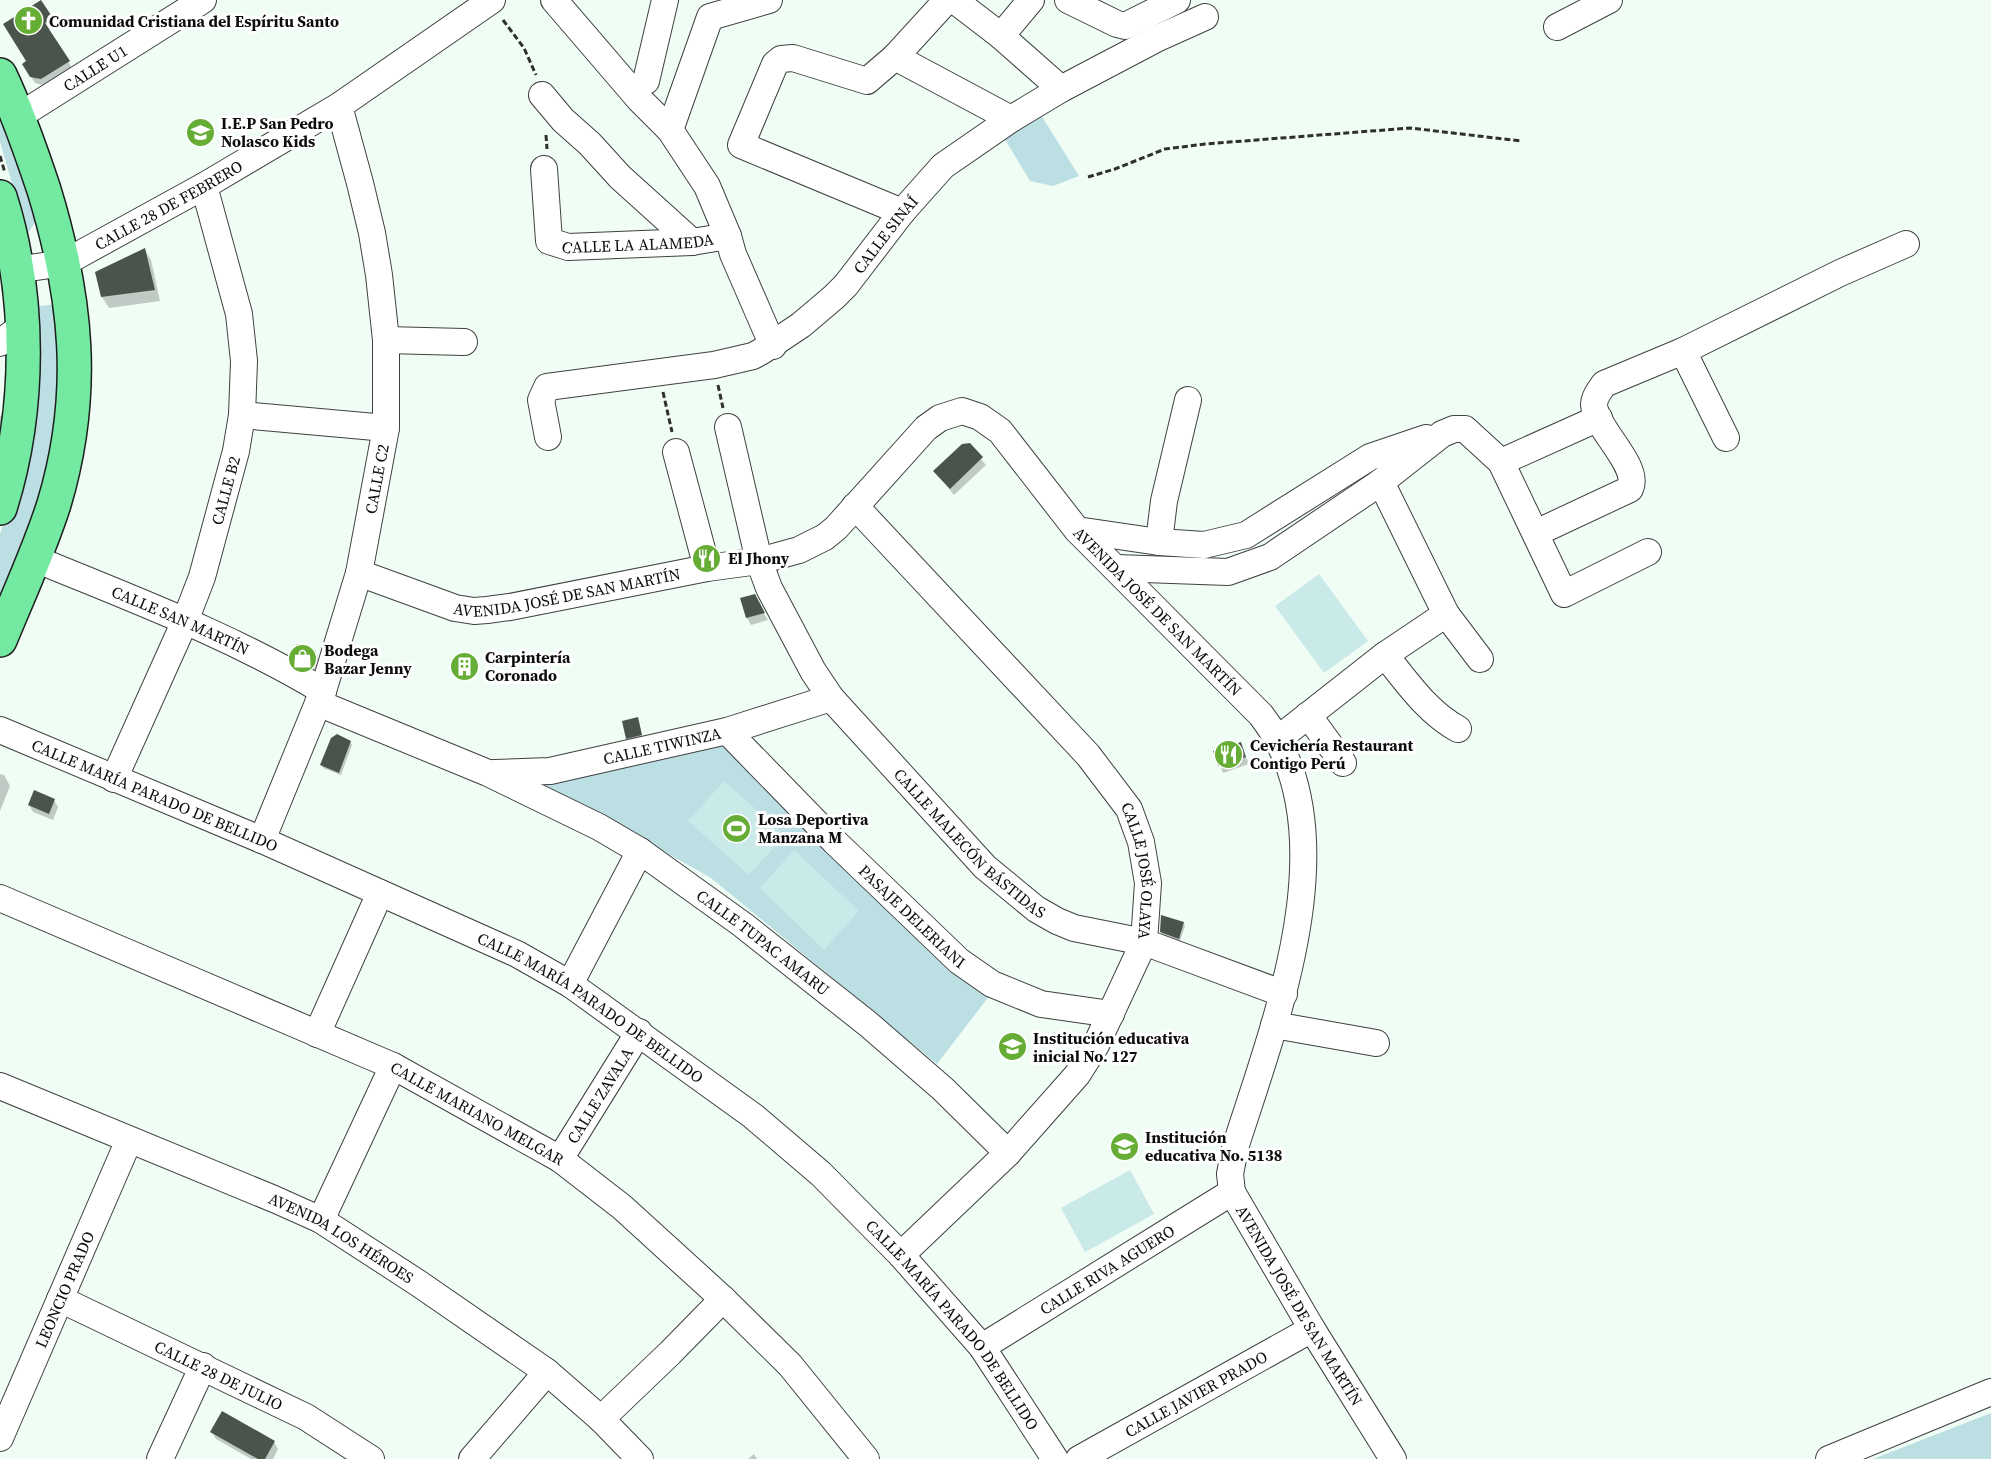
<svg xmlns="http://www.w3.org/2000/svg" width="1991" height="1459" font-family="'Source Serif 4',serif">
	<style>
		.green { fill: #bcdfe4 }
		.pitch { fill: #cae9e9 }
		.shadow { fill: #0003 }
		.building { fill: #4b544b }
		.lines { fill: none; stroke-linecap: round; stroke-linejoin: round }
		.minor-casing { stroke: #404040; stroke-width: 28 }
		.major-casing { stroke: #1e1e1e; stroke-width: 36 }
		.path { stroke: #2f2f2f; stroke-width: 3; stroke-dasharray: 6 3; stroke-linecap: butt }
		.minor { stroke: #fff; stroke-width: 26 }
		.major { stroke: #73e9a2; stroke-width: 33 }
		.labels { text-anchor: middle; dominant-baseline: central; stroke-width: 6; stroke-linejoin: round; paint-order: stroke }
		.poi-label { font-size: 16px; font-weight: bold; fill: #0d0d0d; stroke: #fff; text-anchor: start }
		.street-label { font-size: 16px; fill: #0d0d0d; stroke: #fff }
	</style>
	<rect width="100%" height="100%" fill="#effdf5"/>
	<!-- green -->
	<path class="green" d="M 0,106 L 37,219 L 27,235 L 0,142 Z
		M 1041,115 L 1079,176 L 1053,186 L 1030,181 L 1003,136 Z
		M 63,303 L 63,431 L 0,622 L 0,534 L 12,501 L 32,307 Z
		M 723,743 L 766,791 L 940,960 L 990,995 L 937,1064 L 711,878 L 573,800 L 538,789 L 537,782 Z
		M 1991,1413 L 1991,1459 L 1873,1459 Z"/>
	<!-- pitch -->
	<path class="pitch" d="M 1319,574 L 1368,641 L 1324,673 L 1275,606 Z
		M 724,781 L 785,835 L 749,875 L 688,821 Z
		M 794,850 L 859,911 L 824,950 L 760,888 Z
		M 1130,1170 L 1154,1214 L 1085,1252 L 1061,1208 Z"/>
	<!-- shadow -->
	<path class="shadow" d="M 41,2 L 55,25 L 48,30 L 73,69 L 46,86 L 35,83 L 24,65 L 28,62 Z
		M 145,250 L 151,260 L 160,301 L 109,308 L 102,297 Z
		M 0,415 L 3,421 L 0,453 Z
		M 969,445 L 986,465 L 954,495 L 935,472 Z
		M 754,596 L 768,620 L 751,625 L 747,618 Z
		M 315,653 L 319,660 L 316,668 L 310,670 L 298,663 L 294,656 Z
		M 639,722 L 642,738 L 629,741 L 627,738 Z
		M 350,742 L 352,745 L 341,775 L 323,768 L 322,765 Z
		M 1240,743 L 1249,764 L 1223,773 L 1215,752 Z
		M 0,774 L 4,775 L 10,786 L 0,811 Z
		M 54,800 L 58,807 L 53,820 L 33,812 L 29,805 Z
		M 1183,923 L 1185,926 L 1180,941 L 1163,935 L 1161,931 Z
		M 212,1432 L 274,1442 L 278,1449 L 273,1459 L 251,1459 L 216,1439 Z
		M 754,1454 L 757,1459 L 748,1459 Z"/>
	<!-- building -->
	<path class="building" d="M 41,0 L 53,18 L 45,23 L 70,61 L 41,79 L 30,77 L 22,64 L 26,61 L 3,24 Z
		M 145,248 L 155,290 L 101,297 L 95,272 Z
		M 970,443 L 983,457 L 950,489 L 933,471 L 962,444 Z
		M 755,594 L 765,613 L 746,618 L 740,598 Z
		M 297,644 L 316,651 L 312,661 L 305,664 L 292,656 Z
		M 638,717 L 642,735 L 626,739 L 622,721 Z
		M 337,734 L 351,741 L 339,773 L 320,765 L 331,738 Z
		M 1241,742 L 1246,757 L 1218,766 L 1213,751 Z
		M 34,790 L 55,799 L 49,814 L 28,805 Z
		M 1161,915 L 1184,922 L 1179,939 L 1160,932 Z
		M 222,1411 L 275,1441 L 265,1459 L 258,1459 L 210,1432 Z"/>
	<g class="lines">
		<defs>
			<g id="minor">
				<path d="M 554,0 L 639,99 L 670,130 L 707,186 L 728,236 L 733,254 L 773,346"/>
				<path d="M 954,0 L 1001,36 L 1061,89"/>
				<path d="M 1068,0 L 1117,24 L 1125,26 L 1177,0"/>
				<path d="M 1557,27 L 1609,0"/>
				<path d="M 1001,36 L 1031,0"/>
				<path d="M 895,57 L 1011,119"/>
				<path d="M 646,81 L 665,0"/>
				<path d="M 542,95 L 563,120 L 590,144 L 620,177 L 692,242"/>
				<path id="s1" d="M 19,116 L 203,0"/>
				<path d="M 670,130 L 710,17 L 769,0"/>
				<path id="s2" d="M 544,169 L 549,241 L 568,247 L 692,242 L 728,236"/>
				<path d="M 902,212 L 741,145 L 775,64 L 781,59 L 793,58 L 867,81 L 895,57 L 947,0"/>
				<path id="s3" d="M 16,270 L 64,263 L 204,186 L 339,106 L 492,0"/>
				<path d="M 386,340 L 464,342"/>
				<path d="M 0,343 L 22,326"/>
				<path d="M 1683,351 L 1726,438"/>
				<path d="M 242,415 L 386,428"/>
				<path id="s4" d="M 728,427 L 759,561 L 769,588 L 813,671 L 831,698 L 985,867 L 1036,909 L 1057,921 L 1074,928 L 1144,942 L 1284,994"/>
				<path id="s5" d="M 548,437 L 541,400 L 547,387 L 714,365 L 753,356 L 762,351 L 801,325 L 834,297 L 846,285 L 902,212 L 943,166 L 1011,119 L 1061,89 L 1156,39 L 1205,17"/>
				<path d="M 676,452 L 707,568"/>
				<path d="M 1501,462 L 1599,418"/>
				<path d="M 1381,482 L 1446,614 L 1480,659"/>
				<path id="s6" d="M 855,506 L 1088,755 L 1129,809 L 1141,842 L 1148,883 L 1144,942 L 1096,1045 L 1077,1075 L 1008,1153 L 901,1255"/>
				<path d="M 1077,530 L 1159,542 L 1204,545 L 1246,535 L 1370,457 L 1426,438"/>
				<path d="M 1536,533 L 1630,489 C 1641,466 1596,430 1594,405 C 1594,397 1600,390 1604,384 L 1683,351 L 1840,273 L 1906,244"/>
				<path d="M 1159,542 L 1164,501 L 1188,400"/>
				<path id="s7" d="M 33,558 C 132,599 232,636 323,691"/>
				<path d="M 1116,568 L 1228,572 L 1270,557 L 1381,482 L 1442,434 L 1454,429 L 1465,429 L 1501,462 L 1564,594 L 1648,552"/>
				<path id="s8" d="M 359,573 L 455,608 L 474,611 L 487,610 L 510,607 L 707,568 L 759,561 L 799,550 L 825,537 L 836,528 L 926,428 L 940,418 L 962,411 L 980,417 L 1000,431 L 1077,530 L 1261,715 C 1352,831 1274,1025 1235,1148 L 1230,1174 L 1232,1192 L 1312,1329 L 1393,1459"/>
				<path d="M 1385,655 C 1407,682 1427,712 1458,729"/>
				<path id="s9" d="M 318,703 L 488,773 L 599,827 L 640,851 L 743,925 L 868,1024 L 943,1089 L 1008,1153"/>
				<path d="M 1308,715 L 1343,763"/>
				<path id="s10" d="M 0,730 L 262,840 L 517,954 L 570,984 L 753,1116 L 821,1174 L 901,1255 L 982,1347 L 1055,1459"/>
				<path id="s11" d="M 727,731 L 835,842 L 959,961 L 992,984 L 1041,1004 L 1111,1014"/>
				<path d="M 1278,739 L 1385,655 L 1446,614"/>
				<path id="s12" d="M 494,773 L 550,771 L 727,731 L 831,698"/>
				<path id="s13" d="M 114,779 L 185,621 L 202,577 L 236,451 L 242,415 L 244,361 L 239,314 L 204,186"/>
				<path id="s14" d="M 262,840 L 323,691 L 359,573 L 386,428 L 386,340 L 379,275 L 372,233 L 360,183 L 339,106"/>
				<path id="s15" d="M 0,898 L 393,1066 L 560,1159 L 622,1207 L 723,1299 L 790,1365 L 866,1459"/>
				<path d="M 570,984 L 640,851"/>
				<path d="M 1274,1025 L 1376,1043"/>
				<path d="M 317,1034 L 380,893"/>
				<path id="s16" d="M 0,1086 L 274,1199 L 321,1220 L 418,1283 L 547,1372 L 601,1419 L 640,1459"/>
				<path id="s17" d="M 560,1159 L 639,1032"/>
				<path d="M 321,1220 L 393,1066"/>
				<path id="s18" d="M 60,1299 L 306,1417 L 371,1459"/>
				<path id="s19" d="M 982,1347 L 1232,1192"/>
				<path d="M 601,1419 L 670,1353 L 723,1299"/>
				<path id="s20" d="M 0,1438 L 129,1140"/>
				<path d="M 160,1459 L 203,1366"/>
				<path d="M 472,1459 L 547,1372"/>
				<path id="s21" d="M 1079,1459 L 1312,1329"/>
				<path d="M 1829,1459 L 1991,1392"/>
			</g>
			<path id="major" d="M 0,75 C 18,113 31,151 44,190 C 77,298 87,394 54,504 C 39,551 18,596 0,640
				M 0,197 C 31,295 31,410 0,508"/>
		</defs>
		<!-- minor casing -->
		<use href="#minor" class="minor-casing"/>
		<!-- major casing -->
		<use href="#major" class="major-casing"/>
		<!-- path -->
		<path class="path" d="M 503,20 L 524,48 L 536,75
			M 546,135 L 547,149
			M 0,156 L 5,173
			M 1088,177 L 1115,169 L 1165,149 L 1205,144 L 1410,128 L 1521,141
			M 718,385 L 723,408
			M 663,392 L 672,432"/>
		<!-- minor -->
		<use href="#minor" class="minor"/>
		<!-- major -->
		<use href="#major" class="major"/>
	</g>
	<!-- icons -->
	<defs>
		<symbol id="church-disc" viewBox="-11 -11 22 22"><circle r="9.5" fill="#66ad35" stroke="#fff"/><path d="M-1.2-6h2.4v3.5h3.3v2.4h-3.3V6h-2.4V-.1h-3.3v-2.4h3.3Z" fill="#fff"/></symbol>
		<symbol id="school-disc" viewBox="-11 -11 22 22"><circle r="9.5" fill="#66ad35" stroke="#fff"/><path d="M0-5L7-2L0 1L-7-2ZM-4 1L0 2.5L4 1V4Q0 6-4 4Z" fill="#fff"/></symbol>
		<symbol id="restaurant-disc" viewBox="-11 -11 22 22"><circle r="9.5" fill="#66ad35" stroke="#fff"/><path d="M-5-6h1v4h1v-4h1v4h1v-4h1v5L-1.5 .5V6h-2V.5L-5-1ZM5-6V6H3V1.5H1.5Q1.5-4 5-6Z" fill="#fff"/></symbol>
		<symbol id="shop-disc" viewBox="-11 -11 22 22"><circle r="9.5" fill="#66ad35" stroke="#fff"/><path d="M-5-2.5h2.3a2.7 3.5 0 0 1 5.4 0H5L5.5 6h-11ZM-1.5-2.5h3a1.5 2.3 0 0 0-3 0Z" fill="#fff"/></symbol>
		<symbol id="building-disc" viewBox="-11 -11 22 22"><circle r="9.5" fill="#66ad35" stroke="#fff"/><path d="M-4-6H4V6H1V3H-1V6H-4ZM-2.5-4.3h1.7v1.8h-1.7ZM.8-4.3h1.7v1.8H.8ZM-2.5-1h1.7V.8h-1.7ZM.8-1h1.7V.8H.8Z" fill="#fff"/></symbol>
		<symbol id="stadium-disc" viewBox="-11 -11 22 22"><circle r="9.5" fill="#66ad35" stroke="#fff"/><path d="M0-5a6.5 5 0 1 0 0 10a6.5 5 0 1 0 0-10ZM-3.5-1.8h7v3.6h-7Z" fill="#fff"/></symbol>
	</defs>
	<g fill-rule="evenodd">
		<use href="#church-disc" x="12" y="4" width="33" height="33"/>
		<use href="#school-disc" x="184" y="116" width="33" height="33"/>
		<use href="#restaurant-disc" x="690" y="542" width="33" height="33"/>
		<use href="#shop-disc" x="286" y="642" width="33" height="33"/>
		<use href="#building-disc" x="448" y="650" width="33" height="33"/>
		<use href="#restaurant-disc" x="1212" y="738" width="33" height="33"/>
		<use href="#stadium-disc" x="720" y="812" width="33" height="33"/>
		<use href="#school-disc" x="996" y="1030" width="33" height="33"/>
		<use href="#school-disc" x="1108" y="1130" width="33" height="33"/>
	</g>
	<g class="labels">
		<!-- poi labels -->
		<g class="poi-label">
			<text x="49" y="21">Comunidad Cristiana del Espíritu Santo</text>
			<text x="221" y="123">I.E.P San Pedro<tspan x="221" dy="18">Nolasco Kids</tspan></text>
			<text x="728" y="558">El Jhony</text>
			<text x="324" y="650">Bodega<tspan x="324" dy="18">Bazar Jenny</tspan></text>
			<text x="485" y="657">Carpintería<tspan x="485" dy="18">Coronado</tspan></text>
			<text x="1250" y="745">Cevichería Restaurant<tspan x="1250" dy="18">Contigo Perú</tspan></text>
			<text x="758" y="819">Losa Deportiva<tspan x="758" dy="18">Manzana M</tspan></text>
			<text x="1033" y="1038">Institución educativa<tspan x="1033" dy="18">inicial No. 127</tspan></text>
			<text x="1145" y="1137">Institución<tspan x="1145" dy="18">educativa No. 5138</tspan></text>
		</g>
		<!-- street labels -->
		<g class="street-label">
			<text stroke="none"><textPath href="#s1" startOffset="90">CALLE U1</textPath></text>
			<text stroke="none"><textPath href="#s3" startOffset="168">CALLE 28 DE FEBRERO</textPath></text>
			<text stroke="none"><textPath href="#s5" startOffset="442">CALLE SINAÍ</textPath></text>
			<text stroke="none"><textPath href="#s2" startOffset="162">CALLE LA ALAMEDA</textPath></text>
			<text stroke="none"><textPath href="#s14" startOffset="380">CALLE C2</textPath></text>
			<text stroke="none"><textPath href="#s13" startOffset="310">CALLE B2</textPath></text>
			<text stroke="none"><textPath href="#s8" startOffset="216">AVENIDA JOSÉ DE SAN MARTÍN</textPath></text>
			<text stroke="none"><textPath href="#s8" startOffset="954">AVENIDA JOSÉ DE SAN MARTÍN</textPath></text>
			<text stroke="none"><textPath href="#s7" startOffset="160">CALLE SAN MARTÍN</textPath></text>
			<text stroke="none"><textPath href="#s12" startOffset="171">CALLE TIWINZA</textPath></text>
			<text stroke="none"><textPath href="#s10" startOffset="168">CALLE MARÍA PARADO DE BELLIDO</textPath></text>
			<text stroke="none"><textPath href="#s4" startOffset="494">CALLE MALECÓN BÁSTIDAS</textPath></text>
			<text stroke="none"><textPath href="#s6" startOffset="472">CALLE JOSÉ OLAYA</textPath></text>
			<text stroke="none"><textPath href="#s11" startOffset="262">PASAJE DELERIANI</textPath></text>
			<text stroke="none"><textPath href="#s9" startOffset="508">CALLE TUPAC AMARU</textPath></text>
			<text stroke="none"><textPath href="#s10" startOffset="654">CALLE MARÍA PARADO DE BELLIDO</textPath></text>
			<text stroke="none"><textPath href="#s17" startOffset="75">CALLE ZAVALA</textPath></text>
			<text stroke="none"><textPath href="#s15" startOffset="524">CALLE MARIANO MELGAR</textPath></text>
			<text stroke="none"><textPath href="#s16" startOffset="374">AVENIDA LOS HÉROES</textPath></text>
			<text stroke="none"><textPath href="#s19" startOffset="147">CALLE RIVA AGUERO</textPath></text>
			<text stroke="none"><textPath href="#s20" startOffset="162">LEONCIO PRADO</textPath></text>
			<text stroke="none"><textPath href="#s8" startOffset="1728">AVENIDA JOSÉ DE SAN MARTÍN</textPath></text>
			<text stroke="none"><textPath href="#s10" startOffset="1140">CALLE MARÍA PARADO DE BELLIDO</textPath></text>
			<text stroke="none"><textPath href="#s18" startOffset="176">CALLE 28 DE JULIO</textPath></text>
			<text stroke="none"><textPath href="#s21" startOffset="134">CALLE JAVIER PRADO</textPath></text>
		</g>
	</g>
</svg>
